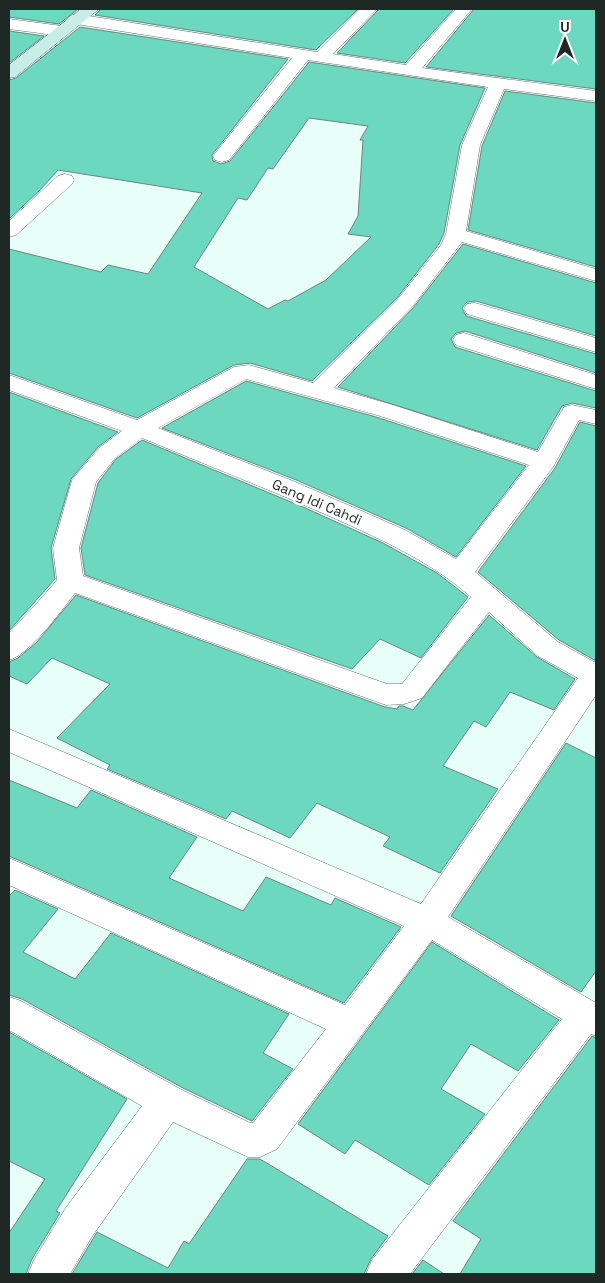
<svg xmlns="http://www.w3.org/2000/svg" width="605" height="1283" font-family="'Space Grotesk',sans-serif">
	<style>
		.building { fill: #6cd8c0; stroke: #6d857f; fill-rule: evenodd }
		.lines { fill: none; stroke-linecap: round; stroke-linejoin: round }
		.street-casing { stroke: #5c746d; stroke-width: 1 }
		.secondary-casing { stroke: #5c746d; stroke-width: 1 }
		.street { fill: #fff; fill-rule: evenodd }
		.secondary { fill: #c7eee6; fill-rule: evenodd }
		.labels { text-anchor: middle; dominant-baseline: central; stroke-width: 5; stroke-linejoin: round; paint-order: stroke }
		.street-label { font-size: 14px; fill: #1e2825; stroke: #fff }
	</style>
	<rect width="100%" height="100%" fill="#e8fef8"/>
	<!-- building -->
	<path class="building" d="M 9,9 L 78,9 L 59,24 L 9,17 Z
		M 101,9 L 358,9 L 316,50 L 95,15 Z
		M 379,9 L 454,9 L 405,63 L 337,53 Z
		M 474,9 L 596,9 L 596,89 L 426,67 Z
		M 80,27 L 288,59 L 212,155 L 213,161 L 221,164 L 230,161 L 309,62 L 485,88 L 460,145 L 444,233 L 439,244 L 397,298 L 312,381 L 250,363 L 234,365 L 137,418 L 9,373 L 9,249 L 101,272 L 108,265 L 148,274 L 202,193 L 58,170 L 40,190 L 9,219 L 9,80 L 16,78 ZM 309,118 L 368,126 L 360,140 L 363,140 L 358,216 L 348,234 L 371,237 L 326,280 L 288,301 L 285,300 L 268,309 L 194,267 L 238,198 L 247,200 L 268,168 L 273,169 Z
		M 9,31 L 44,36 L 9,63 Z
		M 505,91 L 596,103 L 596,267 L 468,230 L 482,146 Z
		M 463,244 L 596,283 L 596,336 L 476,301 L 467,302 L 462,308 L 466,316 L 596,354 L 596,373 L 465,331 L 456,333 L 451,339 L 455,347 L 596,391 L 596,408 L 572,403 L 562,406 L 537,450 L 338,387 L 413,308 Z
		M 246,381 L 376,417 L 526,466 L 456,557 L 406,528 L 294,479 L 162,428 Z
		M 9,392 L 118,432 L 98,447 L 71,479 L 51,548 L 55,579 L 9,631 Z
		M 580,422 L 596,426 L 596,661 L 559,640 L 478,572 L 555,468 Z
		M 142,440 L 303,507 L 383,543 L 437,573 L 468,597 L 421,658 L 380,639 L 352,669 L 85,575 L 81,548 L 98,483 L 116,459 Z
		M 76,595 L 385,707 L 397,709 L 399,706 L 403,706 L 413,710 L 489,615 L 537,657 L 575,679 L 554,710 L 510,692 L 486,727 L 474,721 L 443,766 L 498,789 L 440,873 L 383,846 L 390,837 L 317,803 L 290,838 L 232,811 L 226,819 L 107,769 L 110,765 L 57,738 L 110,684 L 52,658 L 27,684 L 9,676 L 9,662 L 18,658 L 37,642 Z
		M 566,743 L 596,758 L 596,971 L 581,992 L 451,916 Z
		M 9,780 L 77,808 L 91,790 L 197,837 L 169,878 L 243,911 L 266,877 L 331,905 L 335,898 L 401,927 L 344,1003 L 9,856 Z
		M 15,890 L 58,909 L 23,952 L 75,979 L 111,933 L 289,1014 L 263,1053 L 293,1069 L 252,1121 L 181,1087 L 22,999 L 9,995 L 9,896 Z
		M 432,942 L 559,1020 L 518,1071 L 471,1044 L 441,1089 L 485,1114 L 429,1185 L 355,1140 L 345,1154 L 298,1124 Z
		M 9,1032 L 127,1099 L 56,1211 L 60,1213 L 32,1259 L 26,1274 L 9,1274 L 9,1233 L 45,1179 L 9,1161 Z
		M 592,1036 L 596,1038 L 596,1274 L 460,1274 L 481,1239 L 453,1221 Z
		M 247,1159 L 260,1159 L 388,1236 L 371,1259 L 364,1274 L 72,1274 L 97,1232 L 168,1268 L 184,1241 L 189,1244 Z
		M 423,1260 L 444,1274 L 412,1274 Z"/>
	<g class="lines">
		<defs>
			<path id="street" d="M 360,9 L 377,9 L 333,54 L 406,65 L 456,9 L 472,9 L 422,68 L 596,91 L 596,101 L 504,89 L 480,145 L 466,231 L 596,269 L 596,281 L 462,242 L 412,307 L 334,388 L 393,405 L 538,452 L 564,407 L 572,405 L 596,410 L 596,424 L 579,420 L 553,467 L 475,572 L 558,642 L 596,663 L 596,695 L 448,917 L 596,1003 L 596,1036 L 591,1034 L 410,1274 L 366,1274 L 372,1260 L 562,1019 L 432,940 L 277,1149 L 260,1157 L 248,1157 L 173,1122 L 93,1235 L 70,1274 L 28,1274 L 34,1260 L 65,1209 L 142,1106 L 9,1030 L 9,997 L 21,1001 L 180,1089 L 250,1123 L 253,1123 L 326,1029 L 9,885 L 9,858 L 345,1005 L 404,926 L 9,752 L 9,729 L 421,904 L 578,678 L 538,656 L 489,612 L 422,698 L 404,704 L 386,705 L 75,593 C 62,610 29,655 9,660 L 9,633 L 38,602 L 57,580 L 53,548 L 72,480 L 99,448 L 122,431 L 9,390 L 9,375 L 137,420 L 234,367 L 249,365 L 313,383 L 398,299 L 441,245 L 446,234 L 462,145 L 488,87 L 308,60 L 229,160 L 222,162 L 215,160 L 213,156 L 292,58 L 76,24 L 70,22 L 68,19 L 70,16 L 76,14 L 317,52 ZM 246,379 L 377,415 L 529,465 L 456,559 L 405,530 L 293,481 L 158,428 ZM 142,438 C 204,464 266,488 327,515 C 378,538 429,560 471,597 L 402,684 L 387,684 L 83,576 L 79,548 L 96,482 L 115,458 Z
				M 9,19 L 62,26 L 68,28 L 70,31 L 68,34 L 62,36 L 9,29 Z
				M 65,174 L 72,176 L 74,180 L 72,184 L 16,235 L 9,237 L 9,221 L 58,176 Z
				M 475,303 L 596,338 L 596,352 L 467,314 L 464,309 L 467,304 Z
				M 464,333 L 596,375 L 596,389 L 456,345 L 453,340 L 456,335 Z"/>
			<path id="secondary" d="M 81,9 L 99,9 L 15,77 L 9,78 L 9,65 Z"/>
		</defs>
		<!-- street casing -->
		<use href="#street" class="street-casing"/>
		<!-- secondary casing -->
		<use href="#secondary" class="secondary-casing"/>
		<!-- street -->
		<use href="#street" class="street"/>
		<!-- secondary -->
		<use href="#secondary" class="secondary"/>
	</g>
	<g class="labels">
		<!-- street labels -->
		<g class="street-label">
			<text transform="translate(317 502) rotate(23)">Gang Idi Cahdi</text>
		</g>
	</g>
	<!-- border -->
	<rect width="605" height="1283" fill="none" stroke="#1e2825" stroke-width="20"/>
	<!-- north arrow -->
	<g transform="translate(565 40)" stroke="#ffffff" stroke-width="4" paint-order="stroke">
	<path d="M0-4L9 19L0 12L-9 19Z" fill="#1e2825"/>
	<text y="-8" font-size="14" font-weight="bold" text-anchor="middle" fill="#1e2825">U</text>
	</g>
</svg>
